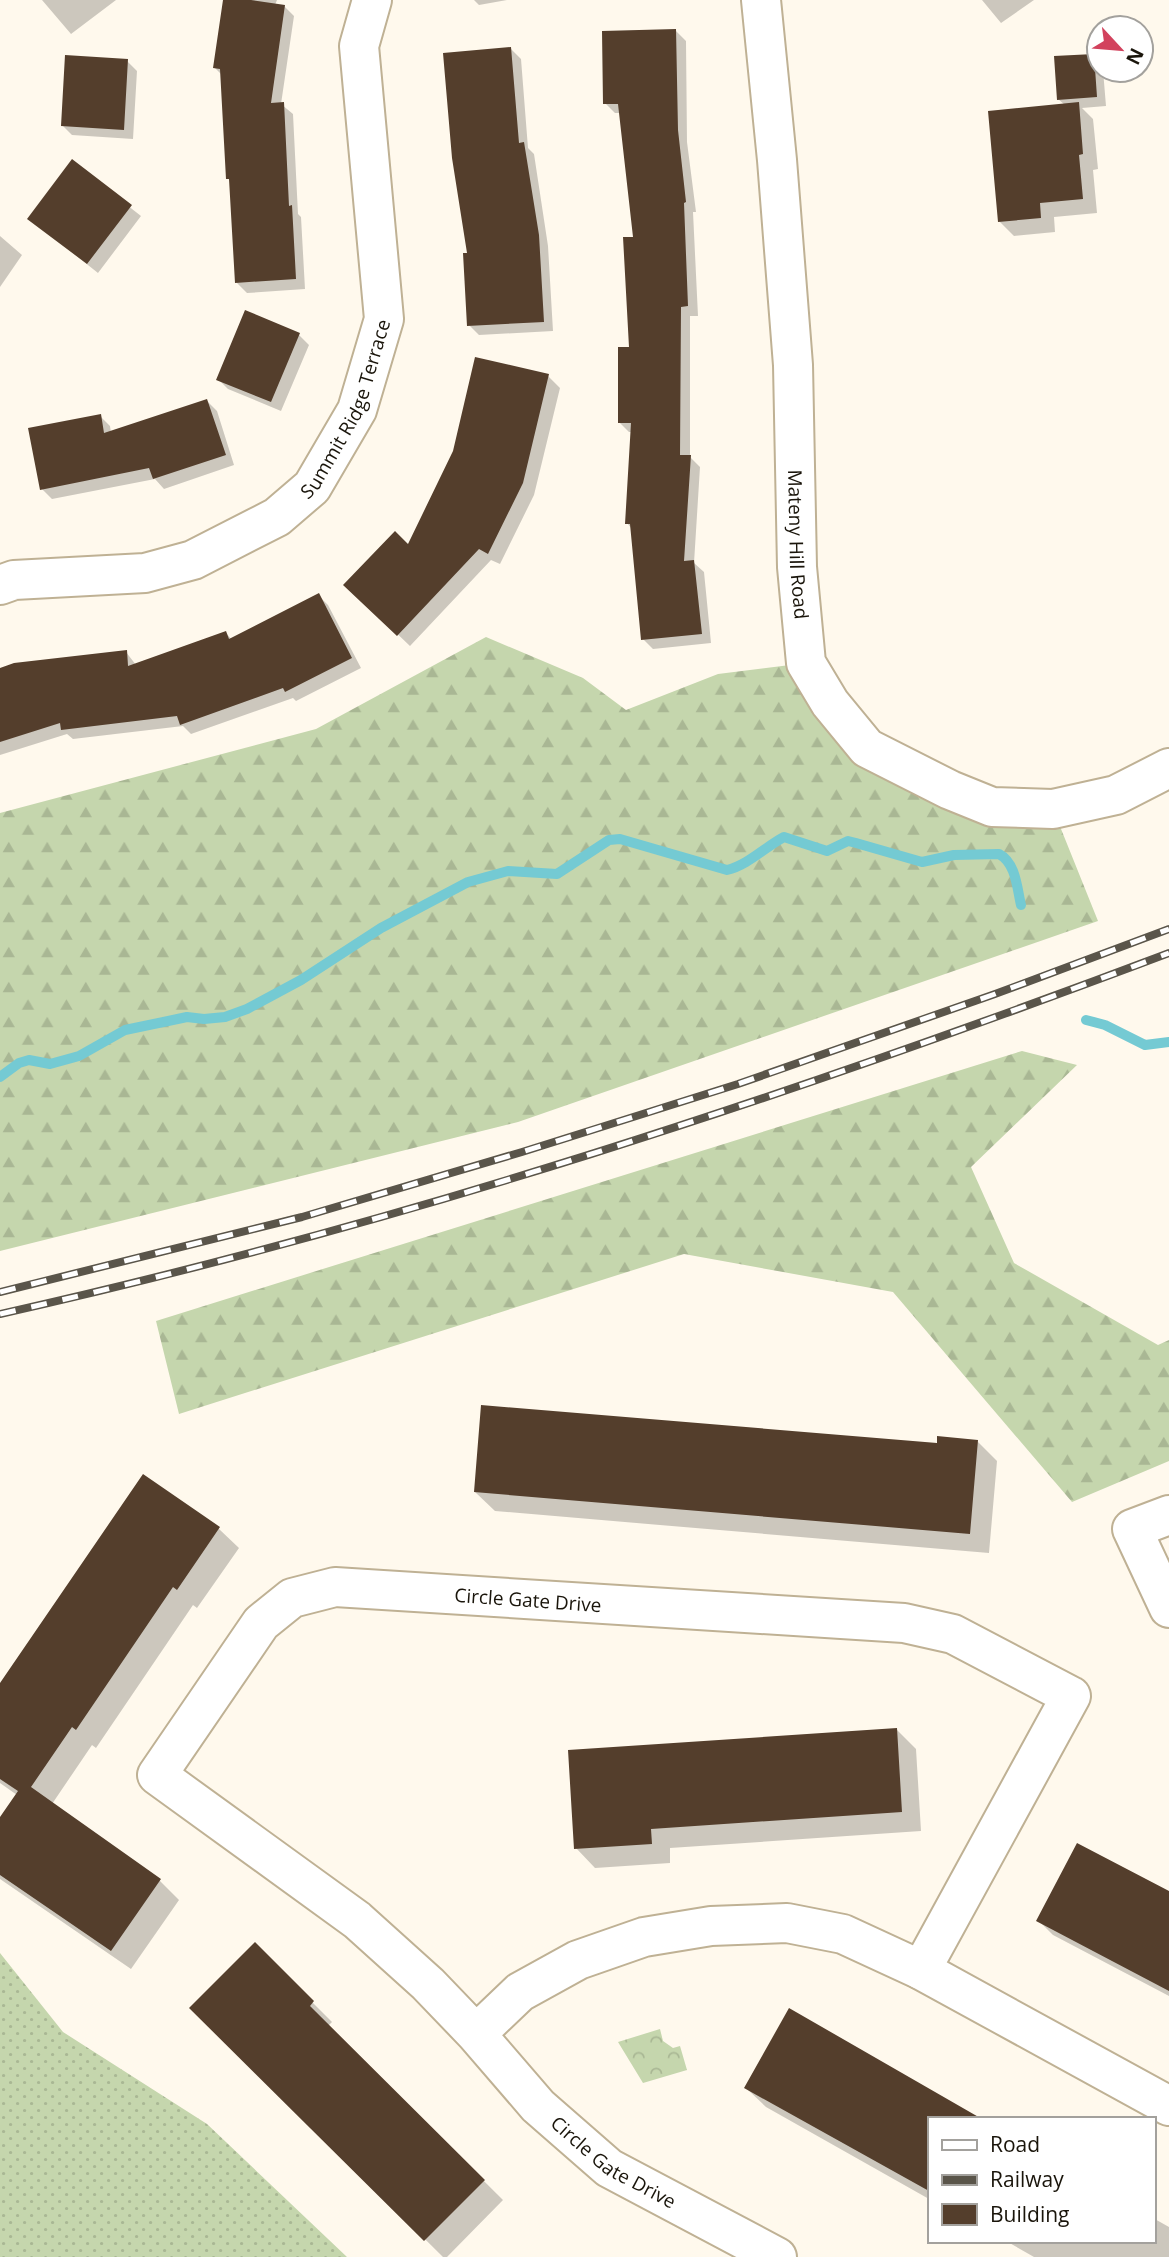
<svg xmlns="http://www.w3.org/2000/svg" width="1169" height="2257" font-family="'Open Sans',sans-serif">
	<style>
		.grass { fill: url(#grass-dots) }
		.forest { fill: url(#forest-firs) }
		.park { fill: url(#park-crowns) }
		.shadow { fill: #0003 }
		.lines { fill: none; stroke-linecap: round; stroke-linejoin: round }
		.stream { stroke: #74cad3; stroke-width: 10 }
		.building { fill: #543e2c }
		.minor-casing { stroke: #bfb194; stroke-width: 42 }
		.minor { stroke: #fff; stroke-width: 38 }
		.rail-casing { stroke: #5a554a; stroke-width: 8 }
		.rail { stroke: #fff; stroke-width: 5; stroke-dasharray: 16; stroke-linecap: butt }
		.labels { text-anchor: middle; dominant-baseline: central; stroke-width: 7; stroke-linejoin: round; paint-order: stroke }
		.street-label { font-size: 19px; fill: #1a150b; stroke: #fff }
	</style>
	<defs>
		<pattern id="grass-dots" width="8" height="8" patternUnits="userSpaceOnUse" patternTransform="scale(1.75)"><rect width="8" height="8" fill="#c5d6ad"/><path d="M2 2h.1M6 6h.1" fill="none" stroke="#a9b794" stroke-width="1.8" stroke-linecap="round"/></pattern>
		<pattern id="forest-firs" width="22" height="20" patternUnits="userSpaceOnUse" patternTransform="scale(1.75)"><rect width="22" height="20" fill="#c5d6ad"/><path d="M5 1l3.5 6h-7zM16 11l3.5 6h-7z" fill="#a9b794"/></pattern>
		<pattern id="park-crowns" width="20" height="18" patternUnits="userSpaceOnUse" patternTransform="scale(1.75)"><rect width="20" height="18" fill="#c5d6ad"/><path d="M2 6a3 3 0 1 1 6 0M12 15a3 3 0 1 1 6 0" fill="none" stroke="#a9b794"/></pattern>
	</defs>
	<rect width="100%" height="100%" fill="#fff9ed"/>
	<!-- grass -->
	<path class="grass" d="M 0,1953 L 63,2032 L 207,2124 L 347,2257 L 0,2257 Z"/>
	<!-- forest -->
	<path class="forest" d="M 486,637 L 583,678 L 626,710 L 718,674 L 806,663 L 867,748 L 1053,809 L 1098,921 L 518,1122 L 0,1251 L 0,813 L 316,729 Z
		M 1022,1051 L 1077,1065 L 971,1167 L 1014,1263 L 1158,1345 L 1169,1340 L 1169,1461 L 1072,1502 L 893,1292 L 684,1254 L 179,1414 L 156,1321 Z"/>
	<!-- park -->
	<path class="park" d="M 660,2029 L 663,2041 L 673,2048 L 680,2046 L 687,2070 L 643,2083 L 618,2042 Z"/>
	<!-- shadow -->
	<path class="shadow" d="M 42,0 L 116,0 L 71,34 Z
		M 225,0 L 277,0 L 275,5 L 284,6 L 294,16 L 281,104 L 293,114 L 298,214 L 301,217 L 305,289 L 247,293 L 237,283 L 230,181 L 228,178 L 222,75 L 215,68 Z
		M 474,0 L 507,0 L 479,5 Z
		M 982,0 L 1034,0 L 1001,23 Z
		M 676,31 L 686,41 L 687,142 L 696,212 L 693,212 L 698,316 L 690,316 L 690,457 L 700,467 L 694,563 L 704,572 L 711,643 L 653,649 L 643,639 L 632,529 L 627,523 L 632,432 L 629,432 L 619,422 L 630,349 L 635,239 L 620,113 L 615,113 L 605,103 Z
		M 511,49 L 521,59 L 528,148 L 534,154 L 548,246 L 553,331 L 479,335 L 469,325 L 469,255 Z
		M 1093,56 L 1099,62 L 1099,70 L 1103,70 L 1106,106 L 1082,108 L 1093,119 L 1098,169 L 1093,170 L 1097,213 L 1054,217 L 1055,232 L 1014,236 L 999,221 L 1065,105 L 1058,99 Z
		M 127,61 L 137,71 L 133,139 L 72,135 L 62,125 Z
		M 72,162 L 141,216 L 98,273 L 29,218 Z
		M 0,236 L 22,255 L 0,287 Z
		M 299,335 L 309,345 L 281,411 L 228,389 L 218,379 Z
		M 548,376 L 560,388 L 534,495 L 500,564 L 491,560 L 410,646 L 346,585 L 409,547 Z
		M 207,401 L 217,411 L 234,465 L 164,489 L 155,479 L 52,499 L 42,489 L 100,416 L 110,426 L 111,433 Z
		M 318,595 L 328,605 L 361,668 L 296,701 L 293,698 L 191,734 L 183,726 L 73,739 L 67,734 L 0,755 L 0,669 L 126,652 L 136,665 L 226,633 L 232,640 Z
		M 977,1441 L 997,1461 L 989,1553 L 495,1511 L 475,1492 Z
		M 143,1477 L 219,1529 L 239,1548 L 197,1608 L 193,1605 L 96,1748 L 92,1745 L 52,1804 L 159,1880 L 179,1900 L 131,1969 L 0,1879 L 0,1820 L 17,1795 L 0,1783 L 0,1687 Z
		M 897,1730 L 916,1749 L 921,1831 L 670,1848 L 670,1863 L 595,1868 L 576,1848 Z
		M 1169,1893 L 1169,1996 L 1053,1935 L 1038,1920 Z
		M 255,1945 L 332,2022 L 328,2026 L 503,2200 L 447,2257 L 443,2257 L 192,2008 Z
		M 746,2088 L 929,2119 L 929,2199 L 766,2107 Z
		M 1153,2218 L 1169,2227 L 1169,2257 L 1034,2257 L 1006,2241 L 1153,2241 Z"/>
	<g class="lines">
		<!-- stream -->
		<path class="stream" d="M 1086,1020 L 1105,1025 L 1145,1045 L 1169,1042
			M 0,1077 L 19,1063 L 29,1060 L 50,1064 L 79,1056 L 125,1030 L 187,1017 L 204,1019 L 225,1017 L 247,1009 L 301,980 L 381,928 L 468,882 L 508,871 L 557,874 L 609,840 L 620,839 L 727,870 C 748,865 765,847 784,837 L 827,851 L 848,841 L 856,843 L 922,862 L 954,855 L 999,854 C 1016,863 1017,888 1021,905"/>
	</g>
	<!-- building -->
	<path class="building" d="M 223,0 L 251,0 L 285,5 L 271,103 L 284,102 L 289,206 L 292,205 L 296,279 L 235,283 L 229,179 L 226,179 L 220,69 L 213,68 Z
		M 676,29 L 678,130 L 686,202 L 684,203 L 688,306 L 681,307 L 680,455 L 691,455 L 684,561 L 694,560 L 702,634 L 641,640 L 630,524 L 625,524 L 631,423 L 618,423 L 618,347 L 629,347 L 623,237 L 633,237 L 618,104 L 603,104 L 602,31 Z
		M 511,47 L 519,143 L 524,142 L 539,235 L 544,322 L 467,326 L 463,253 L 467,253 L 452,158 L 443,53 Z
		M 1094,54 L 1097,97 L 1057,100 L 1054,56 Z
		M 65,55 L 128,59 L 124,130 L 61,126 Z
		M 1079,102 L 1083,154 L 1079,155 L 1083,199 L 1040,203 L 1041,218 L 998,222 L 988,111 Z
		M 72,159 L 132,205 L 87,264 L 27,219 Z
		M 245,310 L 300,333 L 271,402 L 216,380 Z
		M 475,357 L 549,374 L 523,483 L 488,554 L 479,549 L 397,636 L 343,585 L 395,531 L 408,544 L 453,451 Z
		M 207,399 L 226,455 L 153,479 L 149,468 L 40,490 L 28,428 L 101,414 L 104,433 Z
		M 319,593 L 352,658 L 285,692 L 283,688 L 180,725 L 177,716 L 61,730 L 60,723 L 0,742 L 0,668 L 14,663 L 127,650 L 128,666 L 226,631 L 229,639 Z
		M 481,1405 L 937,1443 L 937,1436 L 978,1440 L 970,1534 L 474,1492 Z
		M 143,1474 L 220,1527 L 177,1590 L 173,1587 L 76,1730 L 72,1727 L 31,1787 L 161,1879 L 111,1951 L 0,1875 L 0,1817 L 18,1791 L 0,1779 L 0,1683 Z
		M 897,1728 L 902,1812 L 651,1829 L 652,1844 L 574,1849 L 568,1750 Z
		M 1077,1843 L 1169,1891 L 1169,1991 L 1036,1921 Z
		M 255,1942 L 314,2001 L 310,2006 L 485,2180 L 424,2241 L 189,2008 Z
		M 789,2008 L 982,2119 L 929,2119 L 929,2191 L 744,2088 Z"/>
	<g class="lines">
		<defs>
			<g id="minor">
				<path id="s1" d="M 761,0 L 777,160 L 793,365 L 797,567 L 806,663 L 830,703 L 867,748 L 950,790 L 992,807 L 1053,809 L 1116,795 L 1169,768"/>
				<path id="s2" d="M 0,585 L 14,580 L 145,573 L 193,560 L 277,517 L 312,487 L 357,410 L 384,319 L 359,46 L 372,0"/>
				<path d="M 1169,1515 L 1132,1529 L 1169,1608"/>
				<path d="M 921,1970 L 1169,2106"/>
				<path id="s3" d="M 476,2034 L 520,1992 L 578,1960 L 644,1937 L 711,1926 L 787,1923 L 843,1934 L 921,1970 L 1071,1696 L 953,1634 L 904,1623 L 335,1587 L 292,1598 L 261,1623 L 157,1775 L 357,1920 L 428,1984 L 476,2034 L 538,2106 L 609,2168 L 777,2257"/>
			</g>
		</defs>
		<!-- minor casing -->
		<use href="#minor" class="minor-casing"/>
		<!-- minor -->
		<use href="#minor" class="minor"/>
		<defs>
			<path id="rail" d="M 0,1292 L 302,1217 L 522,1152 L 738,1084 L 995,994 L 1169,929
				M 0,1314 C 399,1225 787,1097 1169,953"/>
		</defs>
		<!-- rail casing -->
		<use href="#rail" class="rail-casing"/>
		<!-- rail -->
		<use href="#rail" class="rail"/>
	</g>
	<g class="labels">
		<!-- street labels -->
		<g class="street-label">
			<text stroke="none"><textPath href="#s2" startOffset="422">Summit Ridge Terrace</textPath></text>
			<text stroke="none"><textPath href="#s1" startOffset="546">Mateny Hill Road</textPath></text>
			<text transform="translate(528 1600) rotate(4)">Circle Gate Drive</text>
			<text stroke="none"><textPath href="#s3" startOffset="2420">Circle Gate Drive</textPath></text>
		</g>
	</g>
	<!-- legend -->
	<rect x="928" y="2117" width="228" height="126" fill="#ffffff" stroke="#a3a19d" stroke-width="2"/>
	<rect x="942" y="2140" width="35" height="10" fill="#ffffff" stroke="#a3a19d" stroke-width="2"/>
	<text x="990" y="2152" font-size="21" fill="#1a150b">Road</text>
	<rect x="942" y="2175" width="35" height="10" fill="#5a554a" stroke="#a3a19d" stroke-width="2"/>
	<text x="990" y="2187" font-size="21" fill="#1a150b">Railway</text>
	<rect x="942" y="2204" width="35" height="21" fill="#543e2c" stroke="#a3a19d" stroke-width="2"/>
	<text x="990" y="2222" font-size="21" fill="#1a150b">Building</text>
	<!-- north arrow -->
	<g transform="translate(1120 49) rotate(116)"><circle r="33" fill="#ffffff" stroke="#a3a19d" stroke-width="2"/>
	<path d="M0-5L12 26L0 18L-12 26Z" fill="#d2425d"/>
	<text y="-10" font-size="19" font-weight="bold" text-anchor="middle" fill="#1a150b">N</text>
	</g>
</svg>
